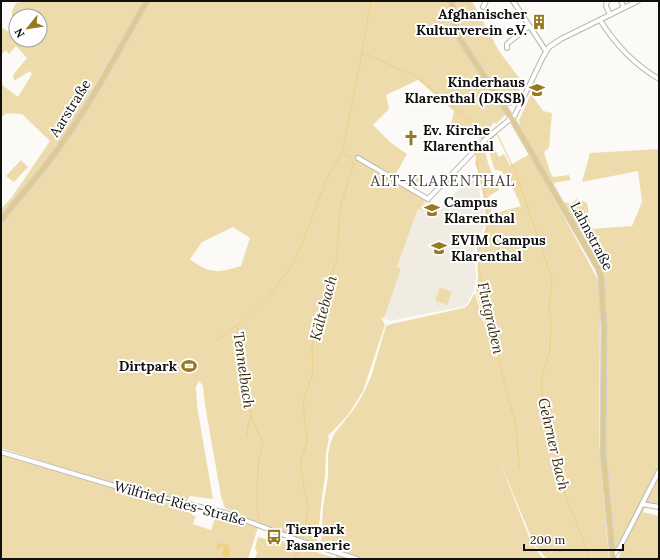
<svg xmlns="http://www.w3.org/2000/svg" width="660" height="560" font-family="Lora,serif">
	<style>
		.built { fill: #f1ece2 }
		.green { fill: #eddbab; fill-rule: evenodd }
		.water { fill: #edd081 }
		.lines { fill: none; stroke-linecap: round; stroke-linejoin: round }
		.stream { stroke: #edd081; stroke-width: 1 }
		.minor-casing { stroke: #b6b5b0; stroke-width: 6 }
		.major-casing { stroke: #d4d4d4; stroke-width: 7 }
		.minor { stroke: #fff; stroke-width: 4 }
		.major { stroke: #dfca8f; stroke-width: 5 }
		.labels { text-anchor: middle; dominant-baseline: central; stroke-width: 4; stroke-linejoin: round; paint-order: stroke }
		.poi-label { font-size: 14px; font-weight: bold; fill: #11100f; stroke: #fff; text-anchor: start }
		.street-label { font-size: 14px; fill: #11100f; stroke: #fff }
		.neighbourhood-label { font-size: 15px; letter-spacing: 1px; fill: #3f3e3a; stroke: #fff }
		.water-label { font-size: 15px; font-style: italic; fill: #3c300c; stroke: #fff }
	</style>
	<rect width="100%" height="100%" fill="#fcfaf6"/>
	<!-- built -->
	<path class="built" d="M 476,172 L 481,201 L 481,206 L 484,211 L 484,227 L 474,246 L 476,277 L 474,289 L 468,302 L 465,306 L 390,321 L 384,318 L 401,269 L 397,267 L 418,209 L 425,199 L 429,200 L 440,208 Z"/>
	<!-- green -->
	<path class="green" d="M 26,1 L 144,1 L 69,129 L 36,173 L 1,215 L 1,209 L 12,197 L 50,141 L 22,114 L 6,113 L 1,118 L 1,84 L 18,97 L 32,74 L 30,71 L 14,81 L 13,75 L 27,58 L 16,46 L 9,54 L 6,50 L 1,55 L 1,27 L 12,34 L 16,24 L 12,21 L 12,11 L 16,3 ZM 16,16 L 40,16 L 40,40 L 16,40 Z
		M 150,1 L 450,1 L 450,21 L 456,37 L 506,114 L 496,124 L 494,122 L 489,129 L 492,133 L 482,140 L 477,133 L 451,124 L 454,111 L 418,80 L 386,95 L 389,109 L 373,125 L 390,142 L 407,154 L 394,177 L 359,157 L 425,199 L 422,210 L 418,209 L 397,267 L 401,269 L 384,318 L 381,317 L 385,325 L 363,391 L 348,415 L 327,437 L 329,438 L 326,453 L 325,476 L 322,497 L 317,544 L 279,531 L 225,508 L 221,496 L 205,405 L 203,386 L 199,381 L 196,387 L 197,406 L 213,499 L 190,496 L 187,500 L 187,502 L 141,493 L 1,448 L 1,224 L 48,167 L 85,112 ZM 233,227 L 250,238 L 241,266 C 219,273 209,274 190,259 L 202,242 Z
		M 455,1 L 472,1 L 499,51 L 523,83 L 512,106 L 508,106 C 492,82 471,58 460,31 C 456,22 455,11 455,1 Z
		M 531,94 L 543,111 L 552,113 L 549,148 L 544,152 L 550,172 L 553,177 L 569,175 L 571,180 L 557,182 L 553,184 L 520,126 L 519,120 Z
		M 490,141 L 499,157 L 504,154 L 510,165 L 530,154 L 597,278 L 600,287 L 600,313 L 599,443 L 609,559 L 547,559 L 535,546 L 499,460 L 531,542 L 543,559 L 364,559 L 322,547 L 321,542 L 323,507 L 328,477 L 328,454 L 331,441 L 335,433 L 357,405 L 364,392 L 371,377 L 386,326 L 391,324 L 464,308 L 468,305 L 475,293 L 487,336 L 476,290 L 478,277 L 477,248 L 479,242 L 485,230 L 486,222 L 484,203 L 489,199 L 492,214 L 521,206 L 512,186 L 510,187 L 502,171 L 495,170 L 492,162 L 487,143 Z
		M 484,146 L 488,163 L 499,190 L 491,195 L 484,201 L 479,174 L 475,163 L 477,159 L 475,154 Z
		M 659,149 L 659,507 L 646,506 L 643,512 L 659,516 L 659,559 L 618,559 L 622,548 L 619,546 L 616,549 L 614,547 L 606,468 L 605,433 L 606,340 L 604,280 L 563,204 L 565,202 L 570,204 L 577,199 L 587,203 L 591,229 L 632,226 L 642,202 L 638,171 L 582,182 L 590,153 Z
		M 21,160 L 28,167 L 14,182 L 6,176 Z
		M 419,173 L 423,177 L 413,188 L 407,184 Z
		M 440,287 L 452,292 L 447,305 L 435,301 Z
		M 1,454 L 146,497 L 188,507 L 189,510 L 193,511 L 192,515 L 196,516 L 193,524 L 211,530 L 217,513 L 258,527 L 248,559 L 1,559 Z
		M 258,537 L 273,541 L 276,539 L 335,558 L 336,555 L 350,559 L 255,559 L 257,552 L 255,548 Z"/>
	<!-- water -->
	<path class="water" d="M 217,543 L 229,545 L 230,557 L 223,557 L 222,554 L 224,548 L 221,546 L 219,550 L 216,549 Z"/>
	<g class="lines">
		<!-- stream -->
		<path class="stream" d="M 362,52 L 419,78 L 487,136
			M 486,143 L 497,134 L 516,173 L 552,279 L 549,306 L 551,321 L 550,350 L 542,377 L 542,401 L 546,422 L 561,471 L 564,491 L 590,559
			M 483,146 L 476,159 L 487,205 L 488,226 L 486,233 L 479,246 L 479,270 L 506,390 L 516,425 L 519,468
			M 343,149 L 362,52 L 371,1
			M 217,340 L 237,325
			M 247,435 L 248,426 L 251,418
			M 259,520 L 257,508 L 258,463 L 263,443 L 251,417 L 241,365 L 237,325 L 268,297 L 295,261 L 327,178 L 342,154 L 349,156 L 354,164 L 340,207 L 337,259 L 323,295 L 312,346 L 313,372 L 303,403 L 307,441 L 300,464 L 308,508 L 303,539
			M 294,559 L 300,546"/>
		<defs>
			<path id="minor" d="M 513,1 L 546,51
				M 607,1 L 606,6 L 610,15
				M 621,1 L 624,8
				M 483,7 L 486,1
				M 600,20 C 615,44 635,65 659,79
				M 507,48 L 507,44 L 529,26
				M 358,158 L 428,199 L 486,139 L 515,115 L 543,57 L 549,47 L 561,39 L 638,1
				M 1,452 L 128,490 L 226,513 L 300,541 L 357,559
				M 642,504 L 659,507
				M 613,555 L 616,552 L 620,547 L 659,471"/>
			<path id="major" d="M 452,1 L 453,19 L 460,39 L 512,119 L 598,268 L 601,276 L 604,327 L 603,452 L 613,559
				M 1,220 C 21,195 42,172 60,146 C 93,100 119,49 147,1"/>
		</defs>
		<!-- minor casing -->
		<use href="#minor" class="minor-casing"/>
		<!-- major casing -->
		<use href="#major" class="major-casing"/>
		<!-- minor -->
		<use href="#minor" class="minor"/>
		<!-- major -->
		<use href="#major" class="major"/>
	</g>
	<!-- icons -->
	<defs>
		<symbol id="building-bare" viewBox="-9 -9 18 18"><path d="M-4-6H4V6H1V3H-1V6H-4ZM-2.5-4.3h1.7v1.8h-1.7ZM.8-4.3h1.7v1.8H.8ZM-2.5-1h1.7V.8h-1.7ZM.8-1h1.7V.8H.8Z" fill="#967921" stroke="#fff" stroke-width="2.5" paint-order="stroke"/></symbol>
		<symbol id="school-bare" viewBox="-9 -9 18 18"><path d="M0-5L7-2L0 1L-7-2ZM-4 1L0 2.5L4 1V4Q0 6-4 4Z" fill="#967921" stroke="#fff" stroke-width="2.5" paint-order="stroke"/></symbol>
		<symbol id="church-bare" viewBox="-9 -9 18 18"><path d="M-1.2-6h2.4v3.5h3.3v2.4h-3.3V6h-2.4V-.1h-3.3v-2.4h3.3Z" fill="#967921" stroke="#fff" stroke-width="2.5" paint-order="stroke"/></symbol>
		<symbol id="stadium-bare" viewBox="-9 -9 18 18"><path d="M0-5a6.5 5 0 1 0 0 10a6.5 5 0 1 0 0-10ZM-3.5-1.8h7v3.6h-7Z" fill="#967921" stroke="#fff" stroke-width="2.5" paint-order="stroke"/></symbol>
		<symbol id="bus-bare" viewBox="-9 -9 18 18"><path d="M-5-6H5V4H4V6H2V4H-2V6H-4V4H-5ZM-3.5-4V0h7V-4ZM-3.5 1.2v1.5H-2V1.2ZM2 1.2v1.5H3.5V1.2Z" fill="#967921" stroke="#fff" stroke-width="2.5" paint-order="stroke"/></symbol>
	</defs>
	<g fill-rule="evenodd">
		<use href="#building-bare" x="528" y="11" width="22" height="22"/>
		<use href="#school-bare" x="526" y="79" width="22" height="22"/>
		<use href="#church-bare" x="400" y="127" width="22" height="22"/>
		<use href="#school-bare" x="421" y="199" width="22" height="22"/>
		<use href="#school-bare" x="428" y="237" width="22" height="22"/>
		<use href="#stadium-bare" x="178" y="355" width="22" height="22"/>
		<use href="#bus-bare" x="263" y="526" width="22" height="22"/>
	</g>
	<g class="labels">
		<!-- poi labels -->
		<g class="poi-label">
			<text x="527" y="14" text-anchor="end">Afghanischer<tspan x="527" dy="16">Kulturverein e.V.</tspan></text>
			<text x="525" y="82" text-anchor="end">Kinderhaus<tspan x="525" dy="16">Klarenthal (DKSB)</tspan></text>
			<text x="423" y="130">Ev. Kirche<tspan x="423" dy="16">Klarenthal</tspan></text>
			<text x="444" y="202">Campus<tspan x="444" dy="16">Klarenthal</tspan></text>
			<text x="451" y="240">EVIM Campus<tspan x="451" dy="16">Klarenthal</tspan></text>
			<text x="177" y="366" text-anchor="end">Dirtpark</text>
			<text x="286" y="529">Tierpark<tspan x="286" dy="16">Fasanerie</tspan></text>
		</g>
		<!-- street labels -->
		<g class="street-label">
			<text transform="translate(70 108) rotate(-58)">Aarstraße</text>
			<text transform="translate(592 236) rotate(62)">Lahnstraße</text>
			<text transform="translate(180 503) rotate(15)">Wilfried-Ries-Straße</text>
		</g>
		<!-- neighbourhood labels -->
		<g class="neighbourhood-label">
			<text x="443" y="180">ALT-KLARENTHAL</text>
		</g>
		<!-- water labels -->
		<g class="water-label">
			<text transform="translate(323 308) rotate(-75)">Kältebach</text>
			<text transform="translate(491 318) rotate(77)">Flutgraben</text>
			<text transform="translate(244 370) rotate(82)">Tennelbach</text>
			<text transform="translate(554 444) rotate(77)">Gehrner Bach</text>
		</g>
	</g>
	<!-- border -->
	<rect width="660" height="560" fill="none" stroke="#11100f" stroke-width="4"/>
	<!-- north arrow -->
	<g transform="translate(28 28) rotate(240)"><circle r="19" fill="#ffffff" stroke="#a09f9f"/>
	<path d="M0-3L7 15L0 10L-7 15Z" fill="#967921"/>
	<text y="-6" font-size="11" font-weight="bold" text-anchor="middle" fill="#11100f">N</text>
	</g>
	<!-- scale -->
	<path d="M524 544v6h99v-6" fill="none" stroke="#11100f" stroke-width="2"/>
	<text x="530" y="544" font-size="12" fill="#11100f" stroke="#ffffff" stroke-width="3" paint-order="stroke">200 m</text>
</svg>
